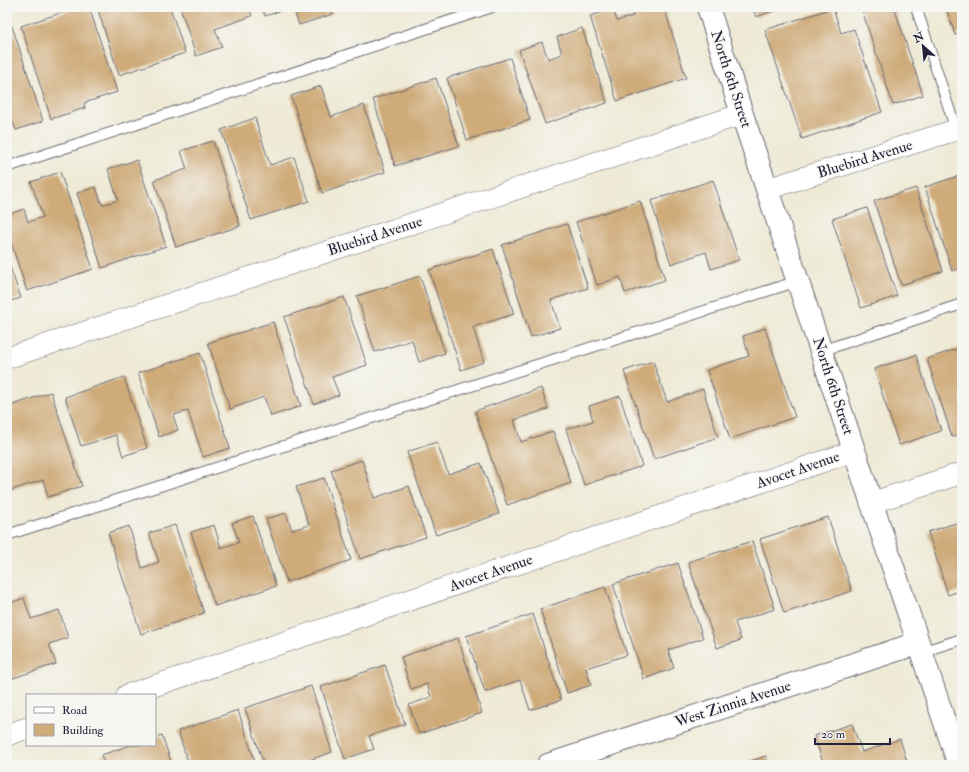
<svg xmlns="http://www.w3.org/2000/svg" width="969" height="772" font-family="'IM FELL Double Pica',serif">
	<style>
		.building { fill: #cfab7a }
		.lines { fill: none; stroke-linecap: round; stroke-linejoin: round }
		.lane-casing { stroke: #696871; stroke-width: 12 }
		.street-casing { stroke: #696871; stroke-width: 22 }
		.secondary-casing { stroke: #696871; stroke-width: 24 }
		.lane { stroke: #fff; stroke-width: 10 }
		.street { stroke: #fff; stroke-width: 21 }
		.secondary { stroke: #fff; stroke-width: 22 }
		.labels { text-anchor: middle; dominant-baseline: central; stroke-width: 3; stroke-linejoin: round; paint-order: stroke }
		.street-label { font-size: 15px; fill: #22223b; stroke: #f6f6f2 }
	</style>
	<rect width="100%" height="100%" fill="#f6f6f2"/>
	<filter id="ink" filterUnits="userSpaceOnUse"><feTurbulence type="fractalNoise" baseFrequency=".025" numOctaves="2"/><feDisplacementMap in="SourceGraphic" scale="8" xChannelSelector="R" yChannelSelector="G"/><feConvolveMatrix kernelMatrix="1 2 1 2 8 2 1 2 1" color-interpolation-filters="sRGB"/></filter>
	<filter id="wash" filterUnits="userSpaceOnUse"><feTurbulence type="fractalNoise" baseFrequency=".012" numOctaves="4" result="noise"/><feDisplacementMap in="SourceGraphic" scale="16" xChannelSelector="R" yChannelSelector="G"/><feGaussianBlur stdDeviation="0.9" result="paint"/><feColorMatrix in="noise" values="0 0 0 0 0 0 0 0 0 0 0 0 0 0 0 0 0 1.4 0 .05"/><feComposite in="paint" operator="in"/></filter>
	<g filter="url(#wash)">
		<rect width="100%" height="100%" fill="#eeead6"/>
		<g id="blocks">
			<!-- building -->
			<path class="building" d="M 79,7 L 89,7 L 117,92 L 84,103 L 85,108 L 51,119 L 21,26 Z
				M 97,7 L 170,7 L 185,53 L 119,75 Z
				M 180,7 L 249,7 L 252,16 L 215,29 L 222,47 L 196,56 Z
				M 262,7 L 292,7 L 265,16 Z
				M 293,7 L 330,7 L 333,14 L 299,25 Z
				M 631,7 L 664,7 L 686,78 L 617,101 L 590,16 L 613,9 L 617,21 L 633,16 Z
				M 752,7 L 784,7 L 756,17 Z
				M 861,7 L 894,7 L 923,95 L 893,105 Z
				M 946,7 L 962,7 L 962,32 L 955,35 Z
				M 833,8 L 841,33 L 854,29 L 882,112 L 802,139 L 765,30 Z
				M 12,26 L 43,121 L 16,130 L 8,110 L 7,111 L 7,28 Z
				M 582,28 L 607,103 L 545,124 L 519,50 L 542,42 L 548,59 L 562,54 L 557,37 Z
				M 510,58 L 530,120 L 467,140 L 447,78 Z
				M 436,78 L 459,146 L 395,166 L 373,99 Z
				M 321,86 L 331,117 L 364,105 L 385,172 L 322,193 L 291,96 Z
				M 255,118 L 270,165 L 294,157 L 309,201 L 251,220 L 221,130 Z
				M 213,141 L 240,226 L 176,247 L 154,180 L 187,169 L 181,151 Z
				M 137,160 L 166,246 L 102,268 L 77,193 L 96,187 L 102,205 L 118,200 L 108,169 Z
				M 60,172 L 93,269 L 27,291 L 7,231 L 7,215 L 24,209 L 28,222 L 43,217 L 31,182 Z
				M 962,175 L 962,268 L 952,271 L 925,187 Z
				M 713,180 L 739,260 L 711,269 L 706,252 L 671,264 L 651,201 Z
				M 916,188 L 943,271 L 901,285 L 874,201 Z
				M 640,201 L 665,280 L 625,293 L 620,277 L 597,285 L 576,222 Z
				M 867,208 L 897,296 L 861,308 L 832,219 Z
				M 567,224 L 588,288 L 551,300 L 560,328 L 531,337 L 502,245 Z
				M 493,249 L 514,314 L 473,327 L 484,362 L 461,370 L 429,270 Z
				M 7,259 L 21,298 L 7,302 Z
				M 420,276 L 445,353 L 419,362 L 412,340 L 375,352 L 357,296 Z
				M 344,297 L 367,365 L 332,377 L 339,395 L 314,404 L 284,317 Z
				M 273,322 L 301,406 L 271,416 L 264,397 L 230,409 L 208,343 Z
				M 765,328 L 795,417 L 730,439 L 707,370 L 749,356 L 743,336 Z
				M 962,347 L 962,434 L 952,437 L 927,359 Z
				M 200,353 L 230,448 L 203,457 L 188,411 L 173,415 L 178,430 L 159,437 L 138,373 Z
				M 916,355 L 941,431 L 899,445 L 874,369 Z
				M 653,361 L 667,402 L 703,389 L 718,437 L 654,459 L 624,371 Z
				M 124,377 L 147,448 L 123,456 L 116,435 L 81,446 L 65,397 Z
				M 541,388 L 548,409 L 514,420 L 521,442 L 553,431 L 571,483 L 507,505 L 475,411 Z
				M 51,392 L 82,486 L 48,497 L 43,480 L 11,490 L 7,478 L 7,407 Z
				M 620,396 L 642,466 L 584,485 L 566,429 L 593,421 L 589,406 Z
				M 437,442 L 448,474 L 481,463 L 499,514 L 436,535 L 407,452 Z
				M 362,460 L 374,498 L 409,486 L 426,537 L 360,559 L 331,470 Z
				M 324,478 L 351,560 L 287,582 L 266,519 L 286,513 L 292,530 L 309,525 L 296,487 Z
				M 253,516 L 276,586 L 215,606 L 191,532 L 214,525 L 221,548 L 239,542 L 232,523 Z
				M 828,517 L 852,591 L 784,613 L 760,539 Z
				M 962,521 L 962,590 L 948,595 L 928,532 Z
				M 175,525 L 204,613 L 141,634 L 108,533 L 129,526 L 142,568 L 159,562 L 149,533 Z
				M 752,541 L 775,609 L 735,622 L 741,640 L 717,648 L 688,562 Z
				M 678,563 L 703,638 L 668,650 L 674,668 L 644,679 L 613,584 Z
				M 605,587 L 627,655 L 586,668 L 591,685 L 567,693 L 540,609 Z
				M 24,598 L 31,619 L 59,610 L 68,638 L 49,644 L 56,664 L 7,680 L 7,604 Z
				M 533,614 L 561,700 L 530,710 L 520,680 L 485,692 L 466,636 Z
				M 458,638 L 482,713 L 419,734 L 409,705 L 431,697 L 427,684 L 411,689 L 401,657 Z
				M 385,665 L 405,724 L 369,736 L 374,749 L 345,759 L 321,687 Z
				M 311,686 L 332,752 L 298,764 L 298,765 L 264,765 L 245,708 Z
				M 238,710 L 256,765 L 189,765 L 178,731 Z
				M 852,724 L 862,752 L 900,739 L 908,765 L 824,765 L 814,736 Z
				M 162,735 L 172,765 L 105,765 L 101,755 L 131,745 L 155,745 L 155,737 Z
				M 766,756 L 769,765 L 738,765 Z
				M 89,761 L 90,765 L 78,765 Z"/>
		</g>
	</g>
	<g filter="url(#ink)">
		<use href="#blocks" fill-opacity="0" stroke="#696871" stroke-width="1"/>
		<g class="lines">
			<defs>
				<path id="lane" d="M 916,7 L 956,130
					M 7,167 L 492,7
					M 821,351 L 962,304
					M 7,535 L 798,281
					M 921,652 L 962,639"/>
				<path id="street" d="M 767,189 L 962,128
					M 7,358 L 742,114
					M 871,503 L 962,473
					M 127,695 L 854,451
					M 7,735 L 27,728"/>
				<path id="secondary" d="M 708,7 L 742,114 L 959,765
					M 548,765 L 918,643"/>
			</defs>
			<!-- lane casing -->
			<use href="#lane" class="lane-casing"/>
			<!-- street casing -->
			<use href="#street" class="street-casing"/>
			<!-- secondary casing -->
			<use href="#secondary" class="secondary-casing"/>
			<!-- lane -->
			<use href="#lane" class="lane"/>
			<!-- street -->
			<use href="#street" class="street"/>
			<!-- secondary -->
			<use href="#secondary" class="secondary"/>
		</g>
	</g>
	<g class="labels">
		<!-- street labels -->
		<g class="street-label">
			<text transform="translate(731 79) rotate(72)">North 6th Street</text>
			<text transform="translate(865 159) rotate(-17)">Bluebird Avenue</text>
			<text transform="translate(375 236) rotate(-18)">Bluebird Avenue</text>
			<text transform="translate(833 386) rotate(72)">North 6th Street</text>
			<text transform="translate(798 470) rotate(-19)">Avocet Avenue</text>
			<text transform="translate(491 573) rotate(-19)">Avocet Avenue</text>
			<text transform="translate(733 704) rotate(-18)">West Zinnia Avenue</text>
		</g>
	</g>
	<!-- margin -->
	<rect width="969" height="772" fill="none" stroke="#f6f6f2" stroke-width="24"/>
	<!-- legend -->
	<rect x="26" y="694" width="130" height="52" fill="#f6f6f2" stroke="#a1a1a9"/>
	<rect x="34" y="707" width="20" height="6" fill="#ffffff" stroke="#a1a1a9"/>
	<text x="62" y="714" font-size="12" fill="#22223b">Road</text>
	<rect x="34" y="724" width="20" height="12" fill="#cfab7a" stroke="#a1a1a9"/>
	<text x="62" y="734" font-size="12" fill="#22223b">Building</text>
	<!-- north arrow -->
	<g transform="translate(923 46) rotate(333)" stroke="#f6f6f2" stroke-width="3" paint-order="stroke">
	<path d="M0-3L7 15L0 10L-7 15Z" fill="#22223b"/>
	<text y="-6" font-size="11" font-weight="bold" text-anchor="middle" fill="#22223b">N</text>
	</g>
	<!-- scale -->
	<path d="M815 738v6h75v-6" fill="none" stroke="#22223b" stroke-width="2"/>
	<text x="821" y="738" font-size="12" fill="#22223b" stroke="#f6f6f2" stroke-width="3" paint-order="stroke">20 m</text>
</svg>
